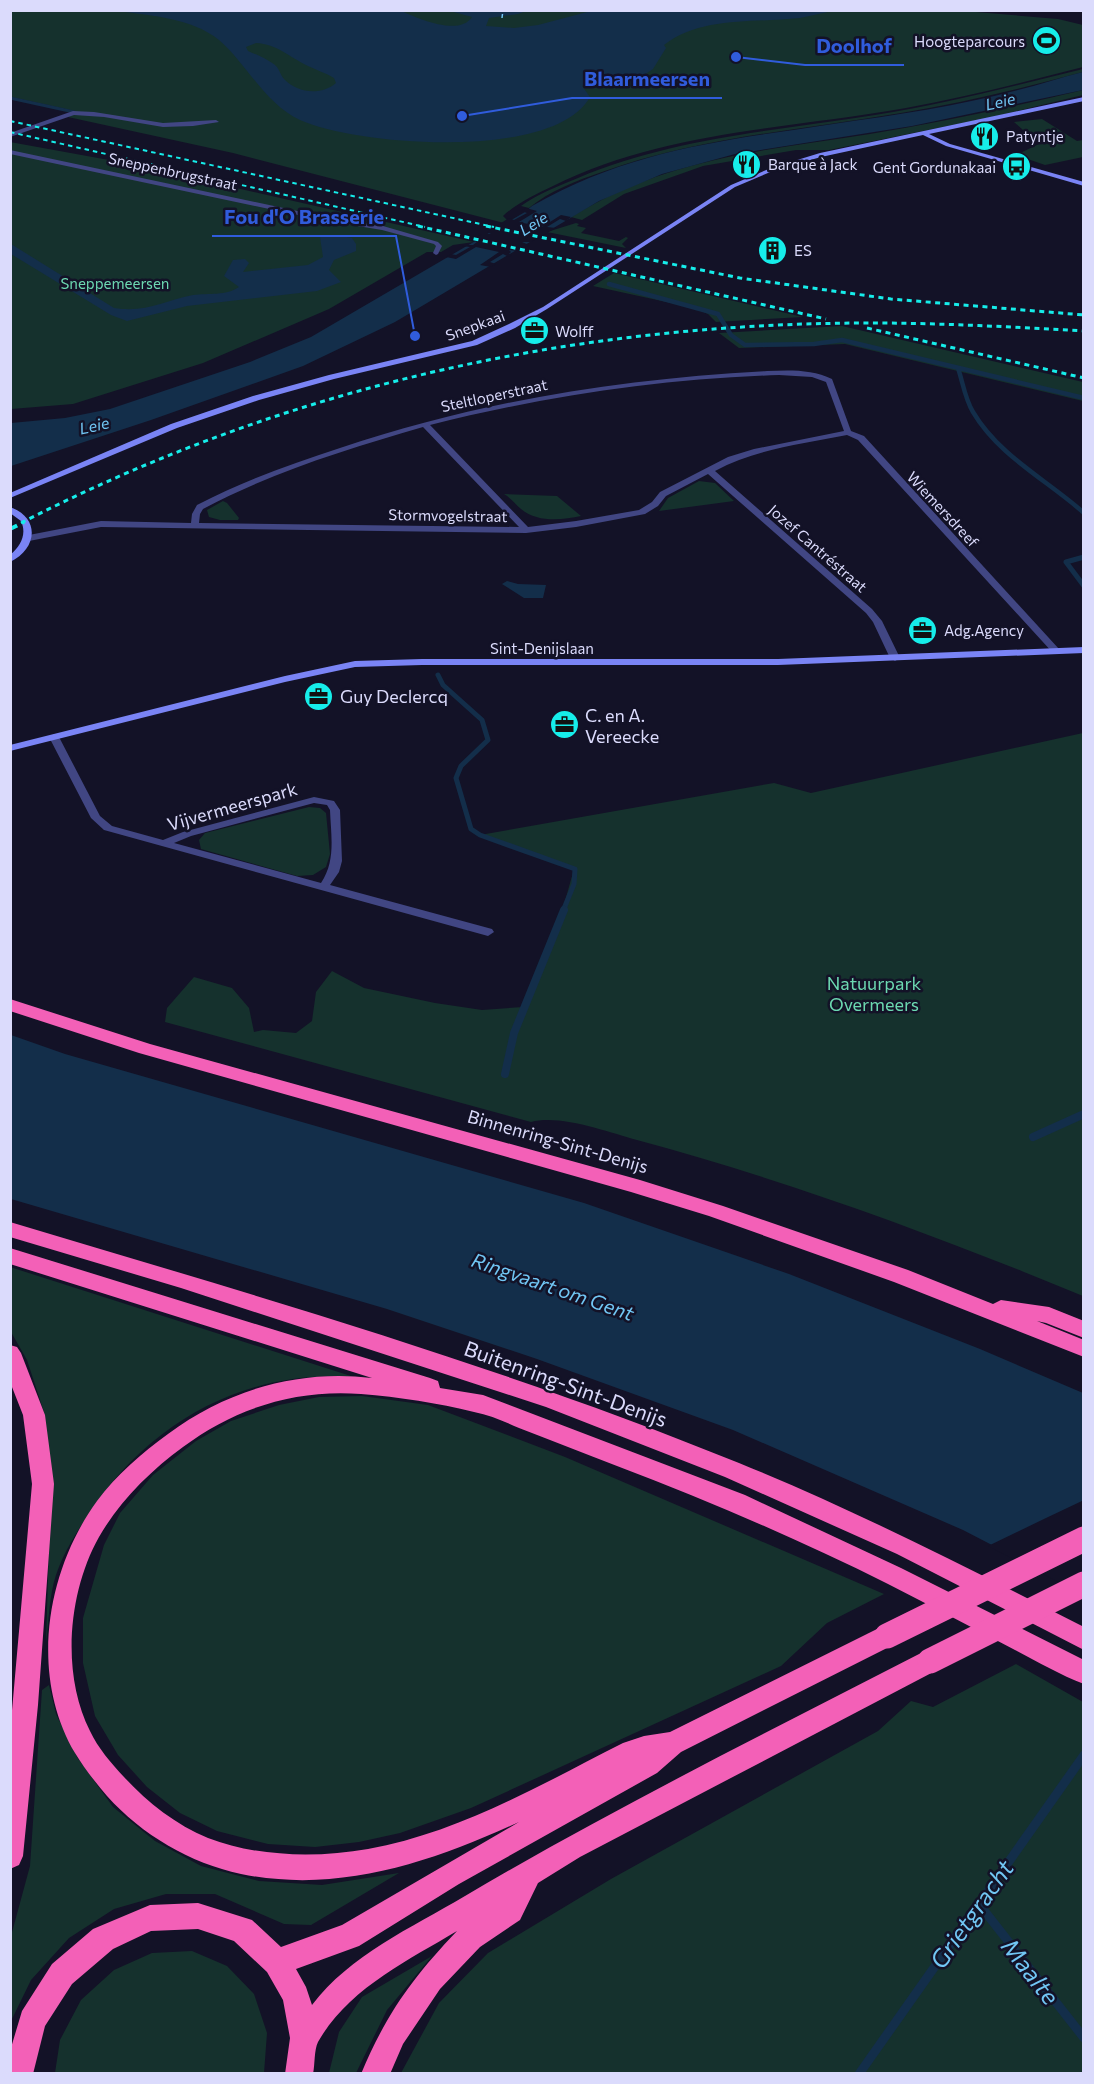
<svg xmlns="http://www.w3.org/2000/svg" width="1094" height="2084" font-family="Commissioner,sans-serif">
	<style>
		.green { fill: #15312d }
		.water { fill: #132e4a; fill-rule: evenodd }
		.pier { fill: #131227 }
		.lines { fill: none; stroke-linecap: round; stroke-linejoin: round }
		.stream-far4 { stroke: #132e4a; stroke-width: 3 }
		.stream-far3 { stroke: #132e4a; stroke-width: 4.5 }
		.stream-far2 { stroke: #132e4a; stroke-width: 5 }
		.stream-far1 { stroke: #132e4a; stroke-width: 8 }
		.stream { stroke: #132e4a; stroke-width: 9 }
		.ferry { stroke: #71c6f4; stroke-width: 1.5; stroke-dasharray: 4 3; stroke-linecap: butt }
		.street { fill: #414683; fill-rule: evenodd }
		.secondary { fill: #7a84f5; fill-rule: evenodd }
		.highway { fill: #f360b7; fill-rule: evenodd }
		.rail-far2 { stroke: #16edea; stroke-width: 2; stroke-dasharray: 4.5 4; stroke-linecap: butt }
		.rail-far1 { stroke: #16edea; stroke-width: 3; stroke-dasharray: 5 4.5; stroke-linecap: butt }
		.rail { stroke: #16edea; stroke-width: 4; stroke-dasharray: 8 6; stroke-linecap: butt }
		.highway-bridge { stroke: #f360b7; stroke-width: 25 }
		.labels { text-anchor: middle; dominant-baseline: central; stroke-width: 5; stroke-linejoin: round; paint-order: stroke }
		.far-poi-label { font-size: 15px; fill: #dbdbfc; stroke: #131227; text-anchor: start }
		.far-street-label { font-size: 15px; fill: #dbdbfc; stroke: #131227 }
		.far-park-label { font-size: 15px; fill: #6cd8b1; stroke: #131227 }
		.far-water-label { font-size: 16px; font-style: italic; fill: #71c6f4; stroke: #131227 }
		.poi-label { font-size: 18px; fill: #dbdbfc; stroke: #131227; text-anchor: start }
		.street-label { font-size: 18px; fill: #dbdbfc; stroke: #131227 }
		.park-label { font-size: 18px; fill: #6cd8b1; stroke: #131227 }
		.water-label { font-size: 20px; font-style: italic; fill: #71c6f4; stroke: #131227 }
		.near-street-label { font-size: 21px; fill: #dbdbfc; stroke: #131227 }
		.near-water-label { font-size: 24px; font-style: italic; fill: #71c6f4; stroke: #131227 }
		.leader { fill: none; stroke: #305cdc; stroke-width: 2 }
		.callout-dot { fill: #305cdc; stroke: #131227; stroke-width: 2 }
		.callout-label { font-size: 20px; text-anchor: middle; font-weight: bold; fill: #305cdc; stroke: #131227; stroke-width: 5; stroke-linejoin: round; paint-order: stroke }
	</style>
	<rect width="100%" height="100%" fill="#131227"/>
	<!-- green -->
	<path class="green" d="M 952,10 L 1058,19 L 1083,25 L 1083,67 C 1025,82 966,97 906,108 C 788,129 663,131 553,186 C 536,194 517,203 503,216 L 507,220 L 504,223 L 233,153 L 68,117 L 75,111 L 11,97 L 11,11 Z
		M 1083,69 L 1083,72 C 1023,88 963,103 901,113 C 801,130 699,137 602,172 C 578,180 549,191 529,208 L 521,206 C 537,194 559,186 578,178 C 673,138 774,131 875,115 C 945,104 1014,86 1083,69 Z
		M 1083,90 L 1083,95 L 992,117 L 829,150 L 796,150 L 703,166 L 624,194 L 582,220 L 571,217 C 668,158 761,151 870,134 C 942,122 1013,107 1083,90 Z
		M 1042,119 L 1077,141 L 1083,140 L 1083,157 L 1045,165 L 1016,155 L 1039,144 L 1014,122 Z
		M 10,142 L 131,164 L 474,242 L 453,245 L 441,252 L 427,252 L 329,309 L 203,363 L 73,404 L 11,409 Z
		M 576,223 L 579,224 L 577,226 L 586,228 L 581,233 L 619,241 L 626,237 L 628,238 L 622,244 L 626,248 L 547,232 Z
		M 614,273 L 803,317 L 716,322 L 708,314 L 694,308 L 593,286 Z
		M 842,326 L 1083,382 L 1083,401 L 845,344 L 739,348 L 719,333 Z
		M 699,481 L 715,483 L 734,501 L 659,511 L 668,498 Z
		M 504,494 L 557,496 L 581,516 C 562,520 538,523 521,509 C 515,504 511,498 504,494 Z
		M 223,501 L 227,503 L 239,518 L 238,520 L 220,520 L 209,517 L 207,510 Z
		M 1083,733 L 1083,1296 C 938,1236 789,1181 637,1140 C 608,1132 560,1114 531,1122 L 165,1022 L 167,1008 L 194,977 L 232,988 L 249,1008 L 254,1032 L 263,1030 L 296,1033 L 312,1021 L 316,992 L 332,971 L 364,988 L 435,1003 L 482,1010 L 523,1007 L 558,926 L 574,869 L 480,835 L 774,783 L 811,793 Z
		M 309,807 L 320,808 L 326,813 L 330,854 L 326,867 L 313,875 L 297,876 L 201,849 L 199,840 L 205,833 Z
		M 10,1267 L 354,1377 C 244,1369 148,1423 88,1515 C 76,1533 63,1554 56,1575 C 49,1596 49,1622 46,1643 L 51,1477 L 44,1412 L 27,1360 L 11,1332 Z
		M 362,1396 L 428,1405 L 565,1457 L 884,1594 L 827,1623 L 781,1666 L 471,1808 L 400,1833 L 359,1842 L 315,1847 L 268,1844 L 217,1831 L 180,1813 L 147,1787 L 118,1755 L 95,1716 L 83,1663 L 83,1618 L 104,1545 L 120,1513 L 153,1475 L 196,1441 L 231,1421 L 279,1405 L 319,1397 Z
		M 1016,1664 L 1083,1702 L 1083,2073 L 401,2073 L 439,2003 L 488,1953 L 611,1879 L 878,1731 L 911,1701 L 933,1707 Z
		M 49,1685 L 56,1714 L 77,1757 L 113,1807 L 155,1841 L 201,1866 L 259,1881 L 322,1885 L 399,1873 L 311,1925 L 284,1924 L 215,1894 L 166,1894 L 114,1909 L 69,1938 L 31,1980 L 11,2021 L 11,1936 L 30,1866 L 42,1690 Z
		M 192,1951 L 227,1966 L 254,1994 L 267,2033 L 264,2073 L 55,2073 L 60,2040 L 81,2000 L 114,1970 L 152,1953 Z
		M 432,1956 L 387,2010 L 356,2073 L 329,2073 L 339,2032 L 362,1997 Z"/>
	<!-- water -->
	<path class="water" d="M 399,10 C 417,18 459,37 472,17 L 450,11 L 526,11 L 518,14 L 489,18 L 486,26 L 514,28 L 538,25 L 591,11 L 832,11 C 822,13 811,16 800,18 C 756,23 701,16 664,45 L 666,48 L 653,69 L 644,75 L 595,79 L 582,86 L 590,97 C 555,161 358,146 300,120 C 265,104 246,63 219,40 C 192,18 152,16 119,11 ZM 256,43 C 277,44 289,57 308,66 C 316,70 326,73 334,78 L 336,83 C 321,96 297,93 284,79 C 281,76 280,71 277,67 C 270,60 257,55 248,51 L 246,47 Z
		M 1083,72 L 1083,90 L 912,126 L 735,154 L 662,174 L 599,201 L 395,322 L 303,366 L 151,420 L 11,466 L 11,423 L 65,418 L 110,409 L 250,362 L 311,337 L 525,212 L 532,206 C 633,149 722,141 833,124 C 895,115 958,106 1018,90 C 1040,85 1061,77 1083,72 Z
		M 337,235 L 352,238 L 356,244 L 356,251 L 334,260 L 329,270 L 341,282 L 317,291 L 187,306 L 127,321 L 111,315 L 11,254 L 11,244 L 114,308 C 146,313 163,301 193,295 C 209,293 226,296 239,287 L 224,276 L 233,260 L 245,259 L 249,263 L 243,272 L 308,265 L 323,257 L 320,237 Z
		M 507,581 L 518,584 L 546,585 L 543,598 L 524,598 L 502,584 Z
		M 11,1035 L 65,1054 L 584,1203 L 789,1274 L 980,1349 L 1083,1393 L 1083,1592 L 963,1530 L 733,1430 L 537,1359 L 387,1309 L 11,1199 Z"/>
	<!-- pier -->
	<path class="pier" d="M 526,208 L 537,211 L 519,222 L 542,227 L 561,215 L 571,217 L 566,221 L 560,219 L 547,227 L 556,228 L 531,242 L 522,242 L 529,245 L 519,251 L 509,250 L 511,252 L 509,254 L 512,255 L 509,257 L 503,254 L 490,262 L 496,264 L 491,267 L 480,265 L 499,252 L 476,247 L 456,259 L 446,257 L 451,254 L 456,255 L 470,247 L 462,246 L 464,245 L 473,245 L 477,242 L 471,240 L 482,234 L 491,234 L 487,232 L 509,218 L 514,220 L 527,213 L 521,211 Z
		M 1084,1500 L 1084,1595 L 988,1546 L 1046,1518 Z"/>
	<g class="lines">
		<!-- stream-far4 -->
		<path class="stream-far4" d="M 10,98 L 74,112"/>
		<!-- stream-far3 -->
		<path class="stream-far3" d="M 609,284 L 718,314 L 731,335 L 745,345 L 814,344 L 842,340 L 1084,398
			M 958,368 C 963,383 965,399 973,412 C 999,456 1047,480 1084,513"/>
		<!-- stream-far2 -->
		<path class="stream-far2" d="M 1084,557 L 1066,562 L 1084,586
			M 438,675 L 443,685 L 482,720 L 488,740 L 461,766 L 456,778 L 471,829 L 480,835 L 575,869 L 574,884 L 563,911"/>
		<!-- stream-far1 -->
		<path class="stream-far1" d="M 505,1074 L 514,1033 L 564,910
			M 1033,1137 L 1084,1114"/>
		<!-- stream -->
		<path class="stream" d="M 979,1904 L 1084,2038
			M 859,2074 L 1084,1755"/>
		<!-- ferry -->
		<path class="ferry" d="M 502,18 L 503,10"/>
		<!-- street -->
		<path class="street" d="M 73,111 L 94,112 L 163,123 L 216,120 L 219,122 L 193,126 L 163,127 L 104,117 L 74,115 L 10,137 L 10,133 Z
			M 10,150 L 321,216 L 383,226 L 438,242 L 442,246 L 438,254 L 436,255 L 433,253 L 436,246 L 434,244 L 382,230 L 321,220 L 10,154 Z
			M 767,371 C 789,370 812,369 832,379 L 851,431 L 864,436 L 1059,649 L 1059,653 L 1053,653 L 858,440 L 847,435 C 802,444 756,449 715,471 L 872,609 L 882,621 L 900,658 L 895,661 L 890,658 L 873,622 L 866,613 L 708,474 L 666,496 L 658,506 L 645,514 L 576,527 L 526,533 L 101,527 L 29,541 L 25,538 L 29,535 L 101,521 L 191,523 L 192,514 L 197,505 C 243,481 291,464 340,448 C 481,401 619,379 767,371 ZM 779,375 L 812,377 L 826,382 L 844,431 L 754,449 L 728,457 L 660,492 L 652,502 L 639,510 L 576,521 L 528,527 L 430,425 C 545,396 660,379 779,375 ZM 423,427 L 519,527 L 199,523 L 200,514 L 203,509 C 272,472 348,449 423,427 Z
			M 54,734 L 59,737 L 100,816 L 112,826 L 163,840 L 183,832 L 314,797 L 334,801 L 340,810 L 342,861 L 339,872 L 330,885 L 492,929 L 494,932 L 488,936 L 104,830 L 91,818 L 49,737 ZM 314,803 L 327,805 L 330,810 C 331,836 336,861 321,883 L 174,843 L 191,836 Z"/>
		<!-- secondary -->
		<path class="secondary" d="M 1084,97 L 1084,101 L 929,134 L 950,144 L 1084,182 L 1084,186 L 946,146 L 923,135 L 821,157 L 775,170 L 735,187 L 547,309 L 515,328 L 477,345 L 334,379 L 259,400 L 177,428 L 10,498 L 10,493 L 171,424 L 253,396 L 329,375 L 472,341 L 509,324 L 543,307 L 731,185 L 771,168 L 820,153 Z
			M 10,507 C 41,518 37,549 10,562 L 10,555 C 21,546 27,534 21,521 L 10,513 Z
			M 1084,647 L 1084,653 L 778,665 L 422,665 L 355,667 L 285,682 L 10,751 L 10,745 L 285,676 L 355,661 L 422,659 L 778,659 Z"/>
		<!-- highway -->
		<path class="highway" d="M 10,999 L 150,1044 L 640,1180 L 723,1206 L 908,1270 L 993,1304 L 1001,1300 L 1049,1307 L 1084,1321 L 1084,1338 L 1046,1323 L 1037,1321 L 1084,1340 L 1084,1357 L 894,1282 L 709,1216 L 631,1192 L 139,1053 L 10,1011 Z
			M 10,1222 C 254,1295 504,1367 739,1463 C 857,1511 970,1569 1084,1627 L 1084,1650 L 897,1554 L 725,1477 L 546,1407 L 181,1288 L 10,1237 Z
			M 10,1248 L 430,1378 L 438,1381 L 440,1388 L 483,1395 L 745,1495 L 901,1568 L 1084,1660 L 1084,1684 C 1060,1675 1038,1662 1015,1650 C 973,1628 931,1606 888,1584 C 800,1540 709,1501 617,1466 C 584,1453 552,1441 519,1428 C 505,1422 490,1415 474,1412 C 438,1403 399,1397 361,1394 C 296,1389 235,1408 183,1447 C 150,1471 119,1502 99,1537 C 68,1592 61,1674 90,1731 C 98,1748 111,1763 124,1777 C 147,1802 176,1825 208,1838 C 257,1857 317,1858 368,1849 C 459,1833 542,1784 623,1743 L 644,1736 L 670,1732 L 879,1628 L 887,1625 L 895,1628 L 899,1636 L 895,1644 L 681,1752 L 657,1773 L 459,1884 L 359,1946 L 296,1969 L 306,1987 L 312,2005 C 350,1955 411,1928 465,1896 C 614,1808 768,1732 921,1653 L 930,1650 L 939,1653 L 942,1661 L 939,1669 L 580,1857 L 538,1883 L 520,1920 L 480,1947 L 440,1989 L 403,2044 L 390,2074 L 361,2074 C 386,2014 413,1977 457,1931 C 407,1961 348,1989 318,2042 C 314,2050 315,2064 313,2074 L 285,2074 L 290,2038 L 283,2000 L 267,1972 L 234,1941 L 198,1929 L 151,1931 L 113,1949 L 72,1984 L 45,2026 L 33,2074 L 10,2074 L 10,2051 L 22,2011 L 52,1964 L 93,1929 L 150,1905 L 198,1903 L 252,1920 L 281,1947 L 342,1925 L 519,1822 C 432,1862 339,1894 241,1874 C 190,1863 142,1835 107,1796 C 96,1783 84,1768 75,1753 C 29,1675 46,1571 97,1501 C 116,1475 142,1453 168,1434 C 227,1390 299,1369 372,1378 L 10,1264 Z
			M 10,1345 L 17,1347 L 21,1353 L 45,1415 L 54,1484 L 38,1705 L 23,1856 L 19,1865 L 10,1869 L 10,1733 L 32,1484 L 23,1415 L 10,1382 Z"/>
		<!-- rail-far2 -->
		<path class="rail-far2" d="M 10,121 L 494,227
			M 10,132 L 425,227"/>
		<!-- rail-far1 -->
		<path class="rail-far1" d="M 418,226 L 826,319
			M 486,226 L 740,278 L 891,299 L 1084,315
			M 867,328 L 1084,378
			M 21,523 C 286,387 572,323 870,323 C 941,323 1013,327 1084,331"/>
		<!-- rail -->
		<path class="rail" d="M 10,529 L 24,522"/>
		<!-- highway-bridge -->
		<path class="highway-bridge" d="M 887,1636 L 1084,1539
			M 930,1661 L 1084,1584"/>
	</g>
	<!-- icons -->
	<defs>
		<symbol id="stadium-disc" viewBox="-11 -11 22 22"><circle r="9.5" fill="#16edea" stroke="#131227"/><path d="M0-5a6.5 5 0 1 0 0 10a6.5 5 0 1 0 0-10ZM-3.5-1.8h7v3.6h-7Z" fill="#111"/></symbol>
		<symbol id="restaurant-disc" viewBox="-11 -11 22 22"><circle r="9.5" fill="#16edea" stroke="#131227"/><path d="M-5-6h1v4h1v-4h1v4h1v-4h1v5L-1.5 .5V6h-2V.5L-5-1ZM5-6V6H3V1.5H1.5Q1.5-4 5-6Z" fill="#111"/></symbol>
		<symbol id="bus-disc" viewBox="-11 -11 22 22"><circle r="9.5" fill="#16edea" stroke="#131227"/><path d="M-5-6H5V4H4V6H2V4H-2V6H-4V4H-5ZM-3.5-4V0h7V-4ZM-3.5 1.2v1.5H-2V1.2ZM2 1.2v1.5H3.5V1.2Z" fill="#111"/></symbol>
		<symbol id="building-disc" viewBox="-11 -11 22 22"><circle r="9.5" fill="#16edea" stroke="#131227"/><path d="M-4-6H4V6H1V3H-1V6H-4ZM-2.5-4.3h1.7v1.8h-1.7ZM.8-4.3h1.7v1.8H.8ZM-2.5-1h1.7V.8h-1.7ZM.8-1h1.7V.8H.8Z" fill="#111"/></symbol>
		<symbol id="office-disc" viewBox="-11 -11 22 22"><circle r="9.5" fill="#16edea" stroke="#131227"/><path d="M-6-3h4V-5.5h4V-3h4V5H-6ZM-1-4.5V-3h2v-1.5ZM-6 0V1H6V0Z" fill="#111"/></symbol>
	</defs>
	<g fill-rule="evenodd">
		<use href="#stadium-disc" x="1030" y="24" width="33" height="33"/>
		<use href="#restaurant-disc" x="968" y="120" width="33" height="33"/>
		<use href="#restaurant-disc" x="730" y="148" width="33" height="33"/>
		<use href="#bus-disc" x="1000" y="150" width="33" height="33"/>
		<use href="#building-disc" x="756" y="234" width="33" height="33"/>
		<use href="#office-disc" x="518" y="314" width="33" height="33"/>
		<use href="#office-disc" x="906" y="614" width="33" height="33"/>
		<use href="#office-disc" x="302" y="680" width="33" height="33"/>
		<use href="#office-disc" x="548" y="708" width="33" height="33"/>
	</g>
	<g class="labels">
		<!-- far-poi labels -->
		<g class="far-poi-label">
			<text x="1025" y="41" text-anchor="end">Hoogteparcours</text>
			<text x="1006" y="136">Patyntje</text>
			<text x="768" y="164">Barque à Jack</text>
			<text x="996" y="167" text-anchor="end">Gent Gordunakaai</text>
			<text x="794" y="250">ES</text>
			<text x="555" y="331">Wolff</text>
			<text x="944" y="630">Adg.Agency</text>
		</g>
		<!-- far-street labels -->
		<g class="far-street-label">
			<text transform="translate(173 171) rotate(12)">Sneppenbrugstraat</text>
			<text transform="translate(475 325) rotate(-20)">Snepkaai</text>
			<text transform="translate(494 395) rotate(-12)">Steltloperstraat</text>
			<text transform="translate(943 509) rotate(47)">Wiemersdreef</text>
			<text transform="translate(448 515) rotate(1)">Stormvogelstraat</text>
			<text transform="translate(818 548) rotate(41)">Jozef Cantréstraat</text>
			<text x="542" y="648">Sint-Denijslaan</text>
		</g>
		<!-- far-park labels -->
		<g class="far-park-label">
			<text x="115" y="283">Sneppemeersen</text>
		</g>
		<!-- far-water labels -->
		<g class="far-water-label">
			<text transform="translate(1000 101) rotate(-13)">Leie</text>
			<text transform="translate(533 223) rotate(-32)">Leie</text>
			<text transform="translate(94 425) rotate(-13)">Leie</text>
		</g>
		<!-- poi labels -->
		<g class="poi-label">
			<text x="340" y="696">Guy Declercq</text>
			<text x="585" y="715">C. en A.<tspan x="585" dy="21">Vereecke</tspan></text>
		</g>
		<!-- street labels -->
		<g class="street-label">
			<text transform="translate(232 806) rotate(-16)">Vijvermeerspark</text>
			<text transform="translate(558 1141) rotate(16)">Binnenring-Sint-Denijs</text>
		</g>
		<!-- park labels -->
		<g class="park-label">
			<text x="874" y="983">Natuurpark<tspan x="874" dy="21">Overmeers</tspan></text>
		</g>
		<!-- water labels -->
		<g class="water-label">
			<text transform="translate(553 1286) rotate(19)">Ringvaart om Gent</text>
		</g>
		<!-- near-street labels -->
		<g class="near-street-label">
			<text transform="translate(566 1383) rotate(20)">Buitenring-Sint-Denijs</text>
		</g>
		<!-- near-water labels -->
		<g class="near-water-label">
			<text transform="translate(971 1914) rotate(-55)">Grietgracht</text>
			<text transform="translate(1031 1971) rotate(52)">Maalte</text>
		</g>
	</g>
	<!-- callouts -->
	<path class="leader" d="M736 57L805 65H904M462 116L572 98H722M415 336L396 236H212"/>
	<g class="callout-dot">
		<circle cx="736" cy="57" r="6"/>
		<circle cx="462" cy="116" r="6"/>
		<circle cx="415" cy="336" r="6"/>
	</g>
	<g class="callout-label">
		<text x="854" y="53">Doolhof</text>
		<text x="647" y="86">Blaarmeersen</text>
		<text x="304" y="224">Fou d'O Brasserie</text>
	</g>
	<!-- border -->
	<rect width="1094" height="2084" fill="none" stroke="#dbdbfc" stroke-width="24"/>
</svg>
